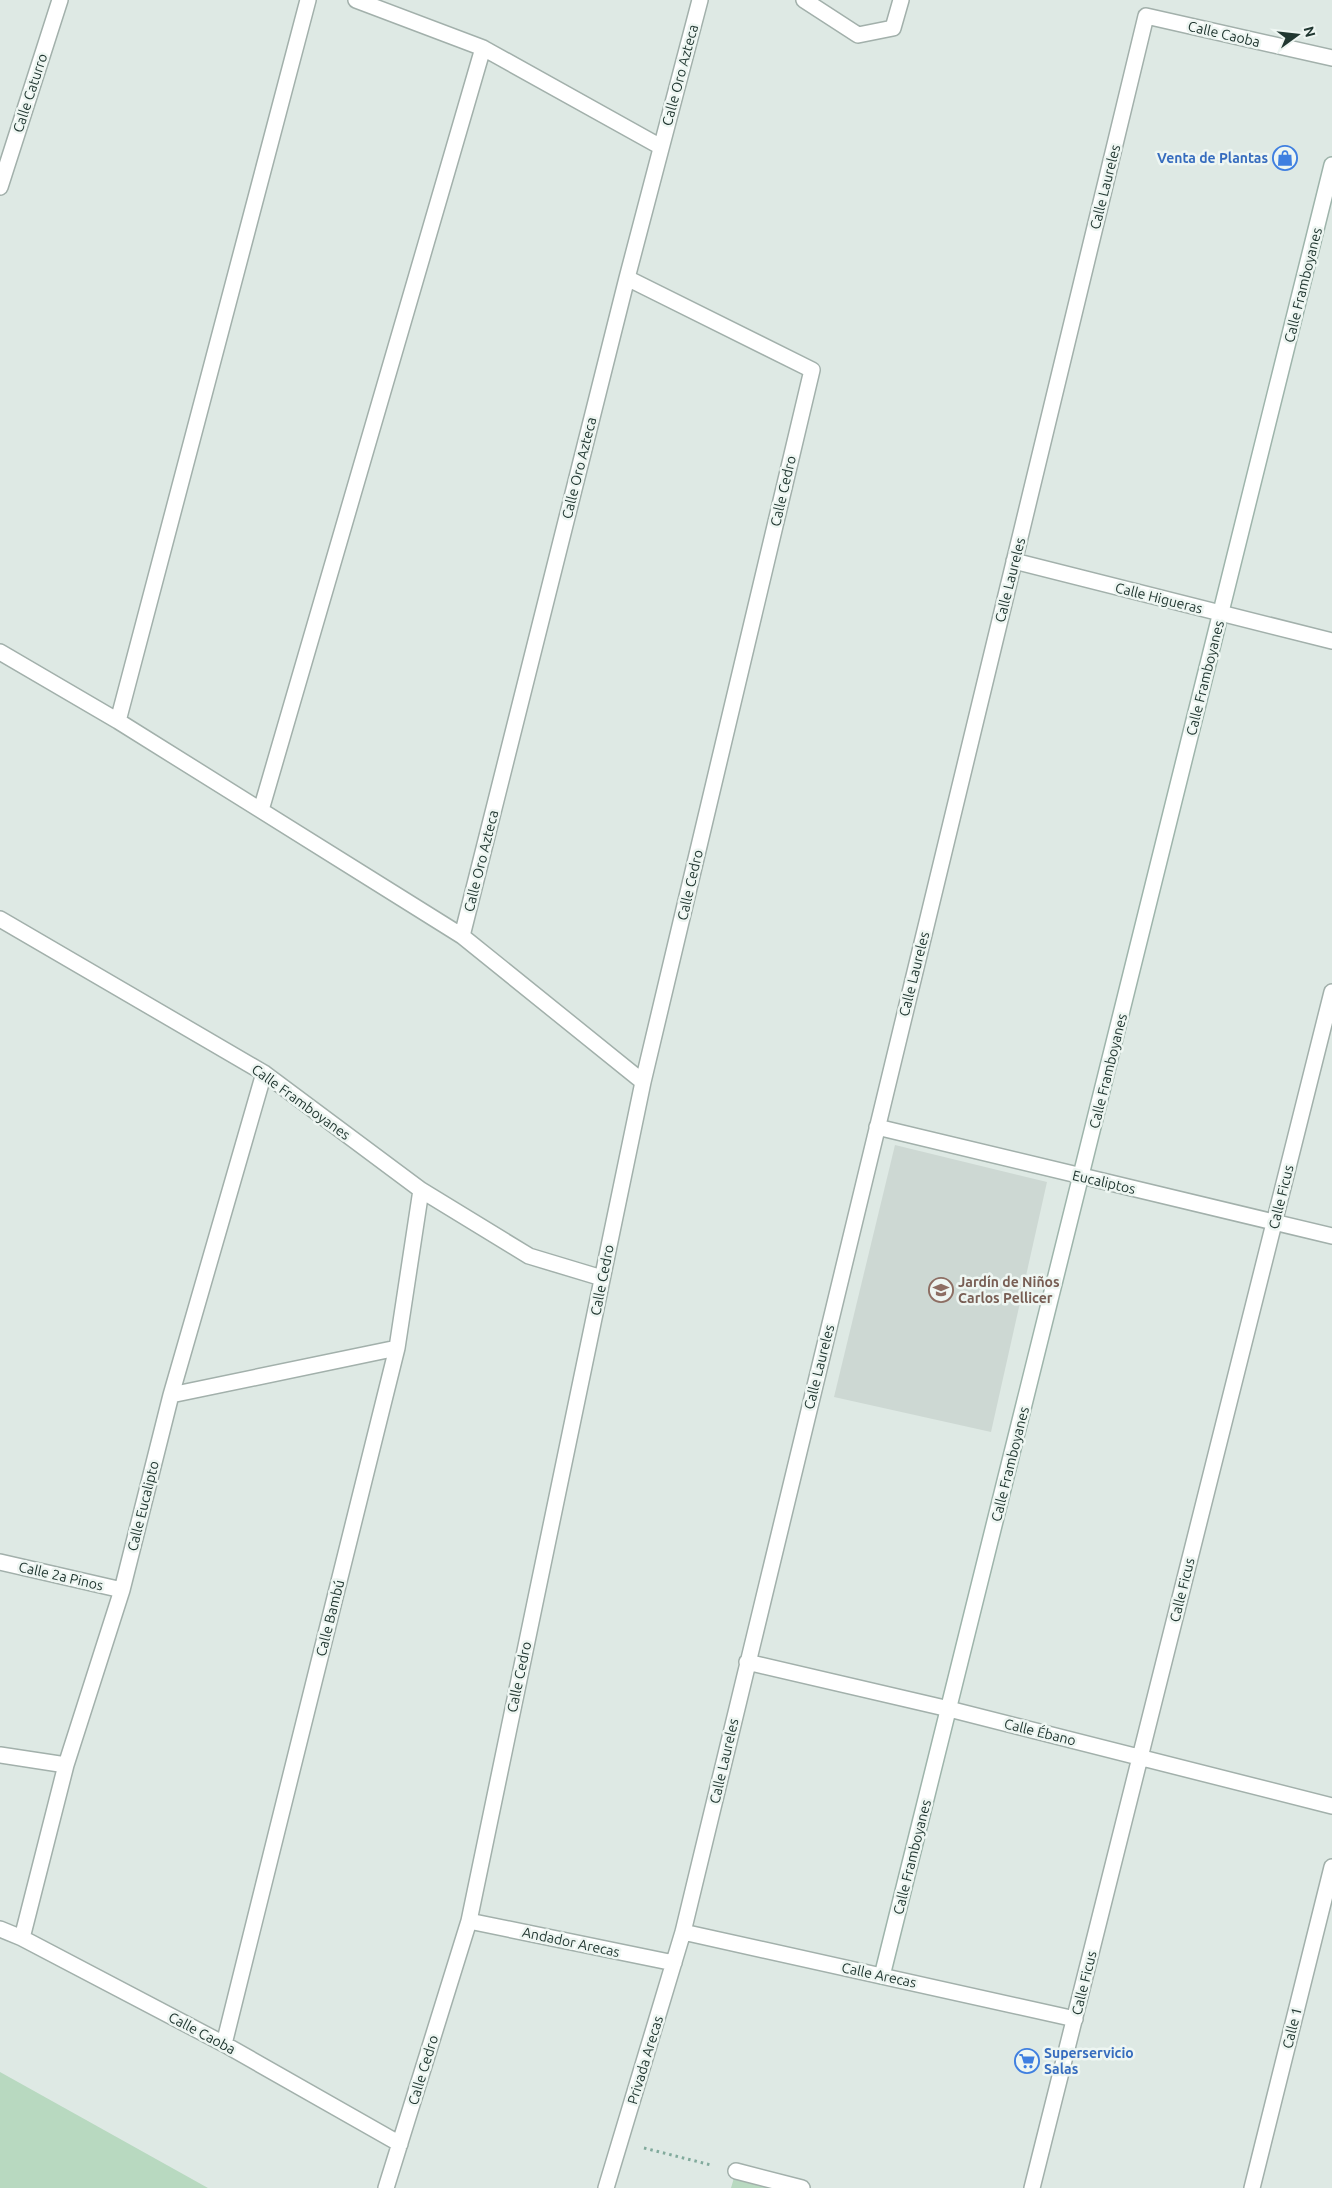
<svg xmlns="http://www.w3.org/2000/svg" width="1332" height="2188" font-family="Ubuntu,sans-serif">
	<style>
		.built { fill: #cdd8d3 }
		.green { fill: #b8d9c0 }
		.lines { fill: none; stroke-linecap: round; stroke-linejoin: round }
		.street-casing { stroke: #a2b0ab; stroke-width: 18 }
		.secondary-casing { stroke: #9eb4ab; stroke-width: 18 }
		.path { stroke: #81aa9c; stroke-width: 3; stroke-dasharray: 2.5 4; stroke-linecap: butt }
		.street { stroke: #fff; stroke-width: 15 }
		.secondary { stroke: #fff; stroke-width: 15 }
		.labels { text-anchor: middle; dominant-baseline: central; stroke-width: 5; stroke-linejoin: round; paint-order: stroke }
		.street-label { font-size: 14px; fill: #213731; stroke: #eef6f2 }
		.shop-label { font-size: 14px; font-weight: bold; fill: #366cbe; stroke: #eef6f2; text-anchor: end }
		.education-label { font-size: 14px; font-weight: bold; fill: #785e54; stroke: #eef6f2; text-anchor: start }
	</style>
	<rect width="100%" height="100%" fill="#dee9e4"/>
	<!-- built -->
	<path class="built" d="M 895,1145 L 1047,1182 L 991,1432 L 834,1397 Z"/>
	<!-- green -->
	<path class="green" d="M 0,2072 L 208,2188 L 0,2188 Z
		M 736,2171 L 802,2188 L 731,2188 Z"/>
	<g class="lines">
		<defs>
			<path id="street" d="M 356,0 L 483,48 L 661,147
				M 804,0 L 858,35 L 893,28 L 901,0
				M 0,187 L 60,0
				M 1014,561 L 1332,641
				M 0,652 L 118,721 L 462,936 L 643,1082
				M 118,721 L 308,0
				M 261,810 L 483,48
				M 0,919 L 264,1073 L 421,1190 L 529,1256 L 602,1278
				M 462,936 L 627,278 L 700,0
				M 877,1127 L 1332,1236
				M 171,1395 L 397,1348
				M 0,1562 L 122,1590
				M 747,1662 L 949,1709 L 1332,1806
				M 0,1755 L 66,1765
				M 469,1921 L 674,1963
				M 0,1929 L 22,1938 L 224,2044 L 400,2144
				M 683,1932 L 1075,2019
				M 22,1938 L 66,1765 L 122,1590 L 171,1395 L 264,1073
				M 224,2044 L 397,1348 L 421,1190
				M 736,2171 L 802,2188
				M 386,2188 L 469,1921 L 643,1082 L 812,370 L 627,278
				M 606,2188 L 683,1932 L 1146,16 L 1332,58
				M 1032,2188 L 1332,992
				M 1252,2188 L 1332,1867"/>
			<path id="secondary" d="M 882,1976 L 1332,165"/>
		</defs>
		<!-- street casing -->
		<use href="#street" class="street-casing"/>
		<!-- secondary casing -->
		<use href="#secondary" class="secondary-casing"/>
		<!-- path -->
		<path class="path" d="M 644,2148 L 711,2165"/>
		<!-- street -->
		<use href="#street" class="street"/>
		<!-- secondary -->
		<use href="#secondary" class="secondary"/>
	</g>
	<!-- icons -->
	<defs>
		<symbol id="shop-ring" viewBox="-11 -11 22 22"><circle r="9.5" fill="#eef6f2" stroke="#3f7fe0" stroke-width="1.5"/><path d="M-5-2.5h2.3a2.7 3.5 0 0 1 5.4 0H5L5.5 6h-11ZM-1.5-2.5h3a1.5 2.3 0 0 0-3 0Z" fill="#3f7fe0"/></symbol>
		<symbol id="school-ring" viewBox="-11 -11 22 22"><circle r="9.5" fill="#eef6f2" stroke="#8d6e63" stroke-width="1.5"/><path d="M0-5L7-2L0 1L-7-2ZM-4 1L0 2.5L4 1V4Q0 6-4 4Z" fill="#8d6e63"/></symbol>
		<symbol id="supermarket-ring" viewBox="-11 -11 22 22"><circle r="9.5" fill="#eef6f2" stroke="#3f7fe0" stroke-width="1.5"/><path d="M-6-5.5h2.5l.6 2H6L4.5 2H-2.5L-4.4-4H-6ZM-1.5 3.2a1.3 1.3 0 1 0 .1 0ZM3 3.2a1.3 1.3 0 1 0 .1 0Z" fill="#3f7fe0"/></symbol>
	</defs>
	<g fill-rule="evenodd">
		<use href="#shop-ring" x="1271" y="144" width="28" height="28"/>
		<use href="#school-ring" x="927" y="1276" width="28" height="28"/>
		<use href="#supermarket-ring" x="1013" y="2047" width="28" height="28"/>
	</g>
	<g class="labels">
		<!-- street labels -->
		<g class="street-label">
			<text transform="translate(1224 34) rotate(13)">Calle Caoba</text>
			<text transform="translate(680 75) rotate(-75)">Calle Oro Azteca</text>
			<text transform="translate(30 93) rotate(-72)">Calle Caturro</text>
			<text transform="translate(1105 187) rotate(-76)">Calle Laureles</text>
			<text transform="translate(1303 285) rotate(-76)">Calle Framboyanes</text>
			<text transform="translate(579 468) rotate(-76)">Calle Oro Azteca</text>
			<text transform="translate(783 491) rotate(-77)">Calle Cedro</text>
			<text transform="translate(1010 580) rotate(-76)">Calle Laureles</text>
			<text transform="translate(1159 598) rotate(14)">Calle Higueras</text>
			<text transform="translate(1205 678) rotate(-76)">Calle Framboyanes</text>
			<text transform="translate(481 861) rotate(-76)">Calle Oro Azteca</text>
			<text transform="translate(690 885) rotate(-77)">Calle Cedro</text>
			<text transform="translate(914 974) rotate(-76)">Calle Laureles</text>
			<text transform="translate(1108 1071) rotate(-76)">Calle Framboyanes</text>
			<text transform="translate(301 1102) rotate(36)">Calle Framboyanes</text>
			<text transform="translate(1104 1182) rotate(13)">Eucaliptos</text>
			<text transform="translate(1281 1197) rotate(-76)">Calle Ficus</text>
			<text transform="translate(602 1280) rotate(-79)">Calle Cedro</text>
			<text transform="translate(819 1367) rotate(-76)">Calle Laureles</text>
			<text transform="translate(1010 1464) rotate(-76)">Calle Framboyanes</text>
			<text transform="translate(143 1506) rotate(-76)">Calle Eucalipto</text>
			<text transform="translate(61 1576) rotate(13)">Calle 2a Pinos</text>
			<text transform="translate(1182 1590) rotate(-76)">Calle Ficus</text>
			<text transform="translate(330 1618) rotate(-76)">Calle Bambú</text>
			<text transform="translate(519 1677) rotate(-78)">Calle Cedro</text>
			<text transform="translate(1040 1732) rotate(14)">Calle Ébano</text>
			<text transform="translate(724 1761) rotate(-77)">Calle Laureles</text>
			<text transform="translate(912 1857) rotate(-76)">Calle Framboyanes</text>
			<text transform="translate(571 1942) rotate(12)">Andador Arecas</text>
			<text transform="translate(879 1975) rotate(12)">Calle Arecas</text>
			<text transform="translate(1084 1983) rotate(-76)">Calle Ficus</text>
			<text transform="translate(1292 2028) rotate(-76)">Calle 1</text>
			<text transform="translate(202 2033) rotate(28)">Calle Caoba</text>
			<text transform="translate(645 2060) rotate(-73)">Privada Arecas</text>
			<text transform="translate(423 2070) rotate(-73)">Calle Cedro</text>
		</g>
		<!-- shop labels -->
		<g class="shop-label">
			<text x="1268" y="158">Venta de Plantas</text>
			<text x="1044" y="2053" text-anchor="start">Superservicio<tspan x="1044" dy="16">Salas</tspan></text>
		</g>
		<!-- education labels -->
		<g class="education-label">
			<text x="958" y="1282">Jardín de Niños<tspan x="958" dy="16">Carlos Pellicer</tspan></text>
		</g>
	</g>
	<!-- north arrow -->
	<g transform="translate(1297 35) rotate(75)" stroke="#eef6f2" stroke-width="4" paint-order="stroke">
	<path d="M0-4L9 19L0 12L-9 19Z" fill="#213731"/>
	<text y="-8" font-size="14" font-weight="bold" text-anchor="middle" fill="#213731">N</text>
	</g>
</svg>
